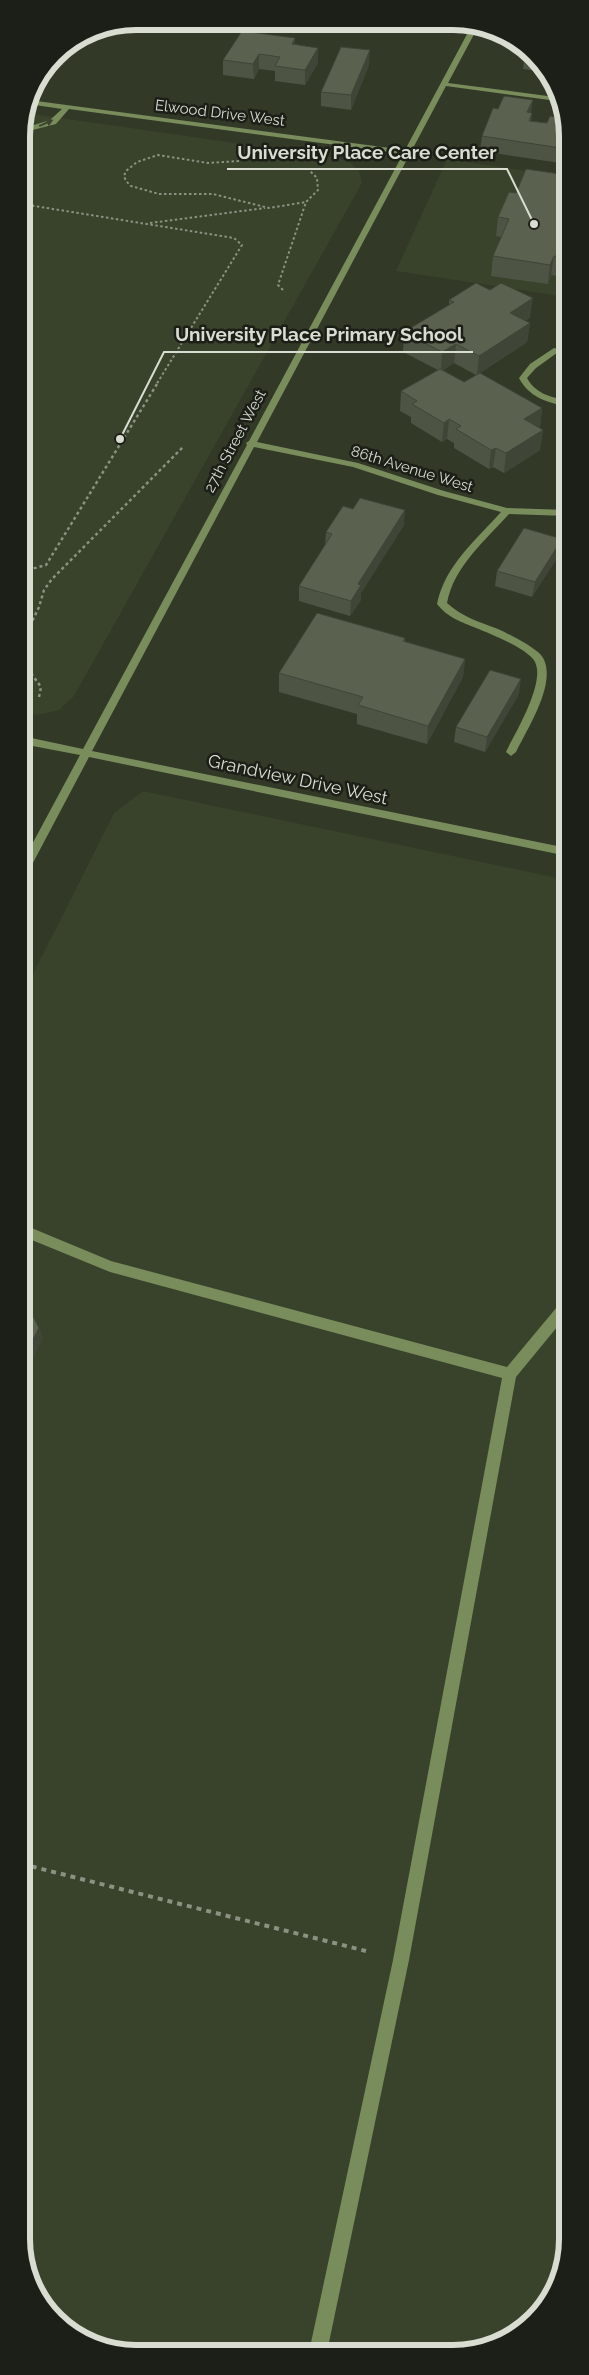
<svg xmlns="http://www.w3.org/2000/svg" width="589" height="2375" font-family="Raleway,sans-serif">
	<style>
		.built { fill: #39422a }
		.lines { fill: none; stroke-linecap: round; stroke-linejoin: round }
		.path-far2 { stroke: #8b9183; stroke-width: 2; stroke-dasharray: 2.5 2.5; stroke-linecap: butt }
		.path-far1 { stroke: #8b9183; stroke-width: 2.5; stroke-dasharray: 3 3; stroke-linecap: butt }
		.path { stroke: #8b9183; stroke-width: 4; stroke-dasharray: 5 5; stroke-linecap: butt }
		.minor { fill: #798c5b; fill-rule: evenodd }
		.wall { fill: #4d5444; fill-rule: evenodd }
		.shaded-wall { fill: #3f4537 }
		.building { fill: #5a624f; stroke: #3f4537 }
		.oneway { fill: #3d452f }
		.labels { text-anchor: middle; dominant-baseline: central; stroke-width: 5; stroke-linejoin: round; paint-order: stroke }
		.far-street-label { font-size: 15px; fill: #d8dcd1; stroke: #1c1f17 }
		.street-label { font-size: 18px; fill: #d8dcd1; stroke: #1c1f17 }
		.rim { fill: none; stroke: #d8dcd1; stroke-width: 6 }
		.leader { fill: none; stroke: #d8dcd1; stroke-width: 2 }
		.callout-dot { fill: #d8dcd1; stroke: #1c1f17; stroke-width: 2 }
		.callout-label { font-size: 19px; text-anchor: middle; font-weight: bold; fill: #d8dcd1; stroke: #1c1f17; stroke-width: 5; stroke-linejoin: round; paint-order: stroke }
	</style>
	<rect width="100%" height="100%" fill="#323927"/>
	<!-- built -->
	<path class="built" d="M 26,113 L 332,157 L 348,161 L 359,170 L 362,183 L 74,696 L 59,710 L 38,715 L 22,712 L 21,129 Z
		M 447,159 L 567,177 L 567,297 L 396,271 Z
		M 143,791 L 567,880 L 568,2246 L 539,2315 L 510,2339 L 468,2353 L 113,2351 L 50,2315 L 22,2254 L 22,996 L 114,813 Z"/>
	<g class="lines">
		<!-- path-far2 -->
		<path class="path-far2" d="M 239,161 L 208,163 L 158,155 L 137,162 L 126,171 L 124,176 L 126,181 L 131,186 L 159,194 L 213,194 L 269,208 L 306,202
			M 22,204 L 234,238 L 242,245 L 156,385
			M 150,223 L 265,208
			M 283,290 L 278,285 L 306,202 L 318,190 L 317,178 L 309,170"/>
		<!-- path-far1 -->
		<path class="path-far1" d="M 22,569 L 28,570 L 46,565 L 157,384
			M 39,697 L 41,687 L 23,662 L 27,632 L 39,607 L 44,590 L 52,579 L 184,446"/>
		<!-- path -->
		<path class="path" d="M 22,1864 L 366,1951"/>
		<!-- minor -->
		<path class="minor" d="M 473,23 L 479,25 L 448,83 L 555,97 L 557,101 L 446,86 L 257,442 L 358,463 L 444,491 L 507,508 L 567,510 L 567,516 L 509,514 C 485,541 454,566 447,603 C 462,617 480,622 498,629 C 509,634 534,647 541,655 C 560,679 527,729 516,752 L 511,756 L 506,752 C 515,733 549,678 533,659 C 523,647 491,634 476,628 C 461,622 447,617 437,604 C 445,565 476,540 501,512 L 438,495 L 353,467 L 254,447 L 92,751 L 567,848 L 567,856 L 89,757 L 26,876 L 22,877 L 22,863 L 80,755 L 22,744 L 22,736 L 83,749 L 247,445 L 246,443 L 249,441 L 403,154 L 69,109 L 56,124 L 21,133 L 21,129 L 50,120 L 62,109 L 28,104 L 29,100 L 405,150 Z
			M 554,348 L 561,350 L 536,368 L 527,378 C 535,393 551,398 567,400 L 567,406 C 547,403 529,397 519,378 L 530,364 Z
			M 22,1224 L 111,1261 L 507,1367 L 562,1301 L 567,1299 L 567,1315 L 516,1377 L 409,1960 L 327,2352 L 309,2352 L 393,1960 L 502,1378 L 110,1272 L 22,1236 Z"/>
	</g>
	<!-- wall -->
	<path class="wall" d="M 76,41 L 76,48 L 63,65 L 49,63 L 55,55 Z
		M 295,45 L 318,63 L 305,85 L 275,81 L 275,71 L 259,69 L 254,79 L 223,75 L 223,60 Z
		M 525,54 L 534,55 L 543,72 L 523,69 Z
		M 369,65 L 351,110 L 321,106 L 321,92 Z
		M 531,113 L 532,113 L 531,121 L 547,123 L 556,117 L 567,121 L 567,164 L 480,151 L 482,136 Z
		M 567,175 L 567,278 L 551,275 L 548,284 L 491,276 L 493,256 L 501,237 L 496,236 L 498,217 L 516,193 Z
		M 449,300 L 530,318 L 525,321 L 530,323 L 527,342 L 480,373 L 542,408 L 540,427 L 538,428 L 543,430 L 540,450 L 504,473 L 493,467 L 489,469 L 454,448 L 454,443 L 447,439 L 442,442 L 411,423 L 411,417 L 400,411 L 401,391 L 438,370 L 403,352 L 404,332 L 449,305 ZM 454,363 L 476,375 L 464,382 L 443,370 Z
		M 404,525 L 361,593 L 361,600 L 350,616 L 299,601 L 299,586 L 325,545 L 326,532 Z
		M 562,539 L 559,555 L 532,597 L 495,586 L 497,571 Z
		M 567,596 L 567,613 L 564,612 Z
		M 405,638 L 405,642 L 465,659 L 463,677 L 427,744 L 357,724 L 357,714 L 279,692 L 279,673 Z
		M 519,694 L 485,752 L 454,742 L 456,727 Z
		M 22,1303 L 39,1328 L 43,1338 L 33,1357 L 22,1359 Z"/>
	<!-- shaded-wall -->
	<path class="shaded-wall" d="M 295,38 L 295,53 L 292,44 Z
		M 76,41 L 76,48 L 63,65 L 62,50 Z
		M 318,48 L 318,63 L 305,85 L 305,70 Z
		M 370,50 L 369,65 L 351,110 L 351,95 Z
		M 259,54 L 259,69 L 254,79 L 253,64 Z
		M 533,100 L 531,115 L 527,112 Z
		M 554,256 L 551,275 L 548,284 L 550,265 Z
		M 533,298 L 530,318 L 508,332 L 510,313 Z
		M 530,323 L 527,342 L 477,375 L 479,356 Z
		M 456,344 L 454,363 L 441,372 L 442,352 Z
		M 542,408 L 540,427 L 521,439 L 524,419 Z
		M 449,419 L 447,439 L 442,442 L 444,423 Z
		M 543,430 L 540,450 L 504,473 L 506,453 Z
		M 496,448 L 493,467 L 489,469 L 491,450 Z
		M 405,510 L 404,525 L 361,593 L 361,600 L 350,616 L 351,601 L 358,584 Z
		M 562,539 L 559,555 L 532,597 L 535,582 Z
		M 465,659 L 463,677 L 427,744 L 428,726 Z
		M 521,679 L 519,694 L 485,752 L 487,737 Z
		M 39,1328 L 43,1338 L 33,1357 L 29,1347 Z"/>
	<!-- building -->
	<path class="building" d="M 242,31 L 295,38 L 292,44 L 318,48 L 305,70 L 275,66 L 280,57 L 259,54 L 253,64 L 223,60 Z
		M 341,47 L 370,50 L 351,95 L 321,92 Z
		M 527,51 L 534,55 L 535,56 L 525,54 Z
		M 504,96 L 533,100 L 527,112 L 532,113 L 529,121 L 547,123 L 550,116 L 556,117 L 560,107 L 567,121 L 567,149 L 482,136 L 493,108 L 498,109 Z
		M 526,169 L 567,175 L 567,258 L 554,256 L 550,265 L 493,256 L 509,219 L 498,217 L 509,192 L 516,193 Z
		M 476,283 L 490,290 L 501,283 L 533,298 L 510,313 L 530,323 L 479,356 L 456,344 L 442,352 L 404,332 L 454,302 L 449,300 Z
		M 440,369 L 464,382 L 480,373 L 542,408 L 524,419 L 543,430 L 506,453 L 496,448 L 491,450 L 456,429 L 461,426 L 449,419 L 444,423 L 412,404 L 417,401 L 401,391 Z
		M 360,498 L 405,510 L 358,584 L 361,585 L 351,601 L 299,586 L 332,534 L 326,532 L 343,506 L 353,509 Z
		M 524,528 L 562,539 L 535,582 L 497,571 Z
		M 317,613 L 405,638 L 403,641 L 465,659 L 428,726 L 358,705 L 363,697 L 279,673 Z
		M 490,670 L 521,679 L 487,737 L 456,727 Z
		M 22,1303 L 27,1304 L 39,1328 L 29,1347 L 22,1348 Z"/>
	<!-- one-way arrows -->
	<defs><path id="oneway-solid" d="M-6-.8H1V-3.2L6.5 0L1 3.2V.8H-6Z" transform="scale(1.25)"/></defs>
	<use class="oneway" href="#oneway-solid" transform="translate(46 123) rotate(-24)"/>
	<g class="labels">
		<!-- far-street labels -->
		<g class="far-street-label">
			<text transform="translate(220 113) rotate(7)">Elwood Drive West</text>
			<text transform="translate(235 441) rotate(-62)">27th Street West</text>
			<text transform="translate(412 469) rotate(17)">86th Avenue West</text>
		</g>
		<!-- street labels -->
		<g class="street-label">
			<text transform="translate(298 779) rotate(12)">Grandview Drive West</text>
		</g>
	</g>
	<!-- crop -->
	<path d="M0 0H589V2375H0ZM136 30H453A106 106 0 0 1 559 136V2239A106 106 0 0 1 453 2345H136A106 106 0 0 1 30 2239V136A106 106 0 0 1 136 30Z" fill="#1c1f17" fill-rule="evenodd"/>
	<path class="rim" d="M136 30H453A106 106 0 0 1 559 136V2239A106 106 0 0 1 453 2345H136A106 106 0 0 1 30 2239V136A106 106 0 0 1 136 30Z"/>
	<!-- callouts -->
	<path class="leader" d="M534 224L507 169H227M120 439L164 352H473"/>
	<g class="callout-dot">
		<circle cx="534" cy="224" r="5"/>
		<circle cx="120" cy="439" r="5"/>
	</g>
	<g class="callout-label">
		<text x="367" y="159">University Place Care Center</text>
		<text x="319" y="341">University Place Primary School</text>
	</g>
</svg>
